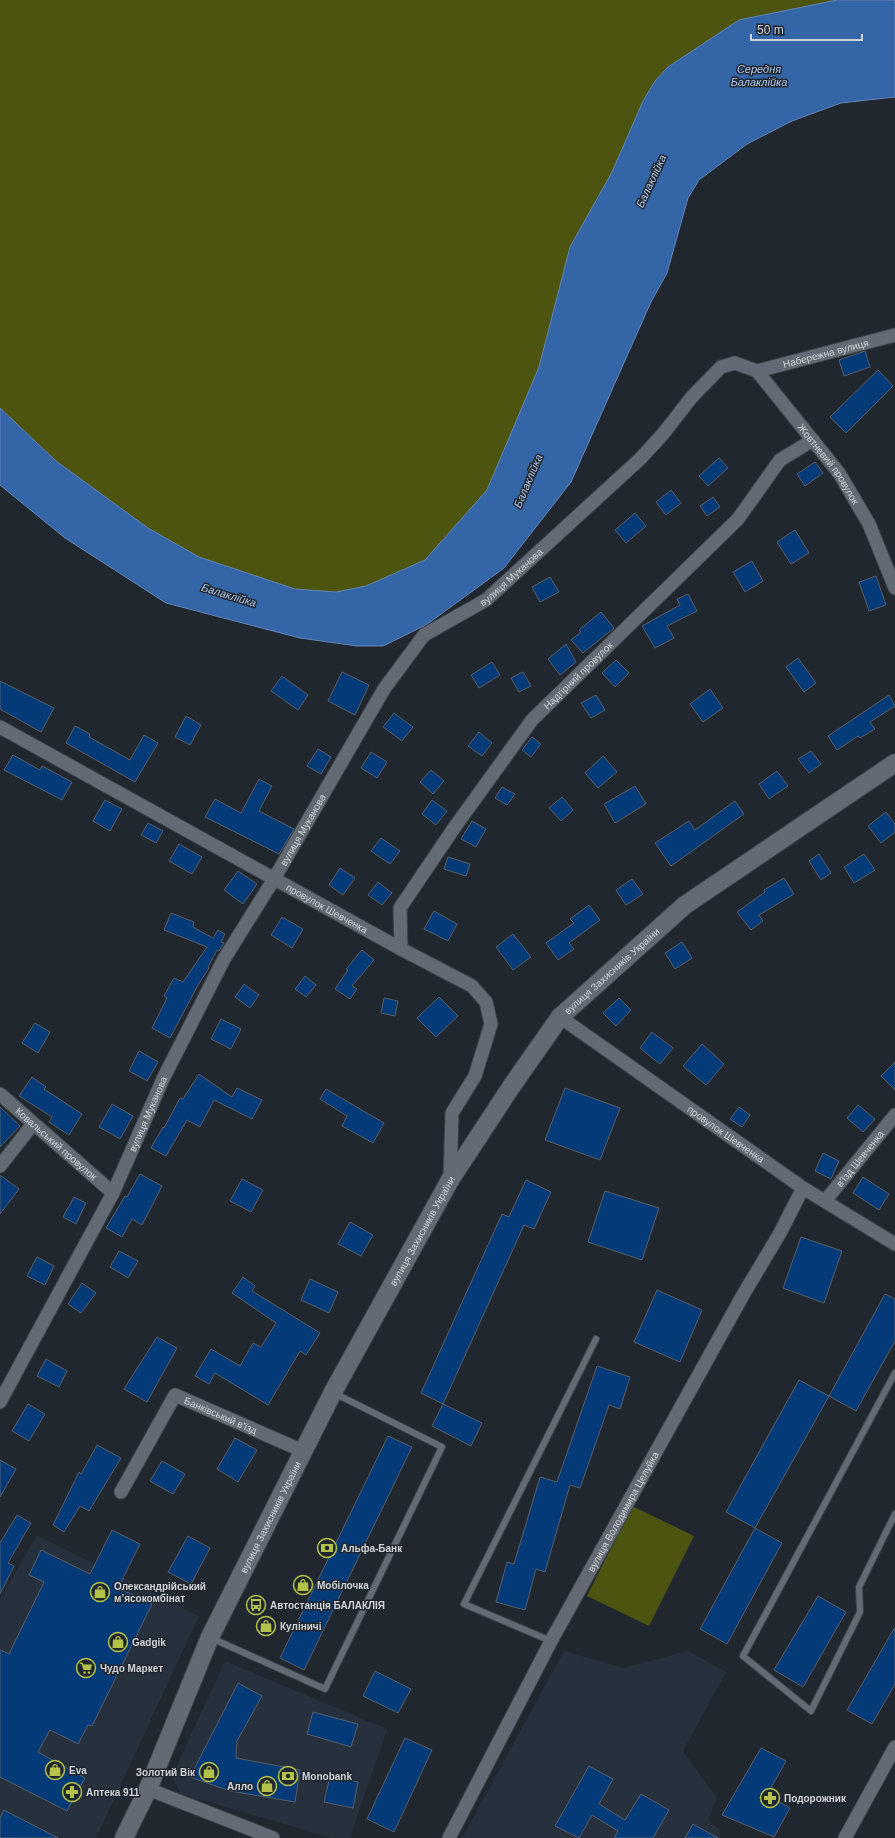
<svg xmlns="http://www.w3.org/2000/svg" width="895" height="1838" font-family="Arial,sans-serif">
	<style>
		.built { fill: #27303d }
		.green { fill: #4d5410 }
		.water { fill: #3465a7; stroke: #6386b6 }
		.building { fill: #053a79; stroke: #585f68 }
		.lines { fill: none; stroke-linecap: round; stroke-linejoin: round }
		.lane-casing { stroke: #3d4349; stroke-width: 8 }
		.street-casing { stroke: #3d4349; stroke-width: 15 }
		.secondary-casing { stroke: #3d4349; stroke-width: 20 }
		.lane { stroke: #636a73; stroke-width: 6 }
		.street { stroke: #636a73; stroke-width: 13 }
		.secondary { stroke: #636a73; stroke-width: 18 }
		.labels { text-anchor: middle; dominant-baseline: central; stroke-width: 3; stroke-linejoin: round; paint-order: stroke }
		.street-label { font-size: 10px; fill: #d0d4d9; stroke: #21272f }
		.poi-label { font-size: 10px; font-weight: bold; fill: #d0d4d9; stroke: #21272f; text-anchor: start }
		.water-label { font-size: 11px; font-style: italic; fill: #afc9ee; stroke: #21272f }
	</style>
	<rect width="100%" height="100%" fill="#21272f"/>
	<!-- built -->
	<path class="built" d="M 37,1535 L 199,1616 L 96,1838 L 0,1838 L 0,1599 Z
		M 564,1651 L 623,1668 L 688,1651 L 726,1672 L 683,1751 L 717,1798 L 708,1820 L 720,1830 L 720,1838 L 462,1838 Z
		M 225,1661 L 387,1729 L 350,1838 L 332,1838 L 181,1794 L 172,1776 Z"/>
	<!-- green -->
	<path class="green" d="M 0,0 L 837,0 L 739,20 L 668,67 L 655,81 L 643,101 L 612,172 L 570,247 L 539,367 L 487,491 L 425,560 L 366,586 L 336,592 L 295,589 L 198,557 L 148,528 L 56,461 L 0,408 Z
		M 632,1506 L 694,1536 L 649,1626 L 587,1596 Z"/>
	<!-- water -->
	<path class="water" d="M 837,0 L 895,0 L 895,97 L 841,103 L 792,121 L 747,144 L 699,180 L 688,198 L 667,273 L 651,302 L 571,482 L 504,568 L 426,625 L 383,646 L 357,646 L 300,638 L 166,603 L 65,538 L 0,485 L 0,408 L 56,461 L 148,528 L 199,557 L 295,589 L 336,592 L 366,586 L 425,560 L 487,490 L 539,367 L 570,247 L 612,172 L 643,101 L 655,81 L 668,67 L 739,20 Z"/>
	<!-- building -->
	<path class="building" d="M 865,351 L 870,367 L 844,376 L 839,360 Z
		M 878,370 L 893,386 L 846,433 L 830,417 Z
		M 719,458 L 728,468 L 708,486 L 699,476 Z
		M 815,462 L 823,473 L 805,486 L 797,474 Z
		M 671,490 L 681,503 L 666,515 L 656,502 Z
		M 713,497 L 720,507 L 707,516 L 700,506 Z
		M 635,513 L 646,526 L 626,543 L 615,530 Z
		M 795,530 L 809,553 L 791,564 L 777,542 Z
		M 752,561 L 763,581 L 745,592 L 733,572 Z
		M 876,576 L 886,605 L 869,611 L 859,582 Z
		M 550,577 L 559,592 L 540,602 L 532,587 Z
		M 688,594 L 697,611 L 667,626 L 674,638 L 655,648 L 642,626 L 680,605 L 677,599 Z
		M 601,612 L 614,628 L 583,653 L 571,640 L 581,632 L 579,630 Z
		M 566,644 L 576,662 L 560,675 L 548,659 Z
		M 798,658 L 816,683 L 804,692 L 786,667 Z
		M 616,660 L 629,673 L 615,687 L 602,673 Z
		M 492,662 L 500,675 L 479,688 L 471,675 Z
		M 342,672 L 369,685 L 355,715 L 328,701 Z
		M 523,672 L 531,686 L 519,692 L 511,678 Z
		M 282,676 L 308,695 L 298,710 L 271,691 Z
		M 0,681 L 54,708 L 41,732 L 0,709 Z
		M 710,689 L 723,708 L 703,722 L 690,704 Z
		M 596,695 L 605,710 L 591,718 L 581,703 Z
		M 889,695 L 895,706 L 870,722 L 875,729 L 860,738 L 858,736 L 837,750 L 828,736 Z
		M 394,713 L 413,727 L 402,741 L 383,727 Z
		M 186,716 L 201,725 L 190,745 L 175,737 Z
		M 75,726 L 90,734 L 89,737 L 130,760 L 144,735 L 158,743 L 135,782 L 66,743 Z
		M 479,732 L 492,743 L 482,756 L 468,746 Z
		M 532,737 L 541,744 L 531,757 L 522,750 Z
		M 318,749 L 331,757 L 321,774 L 307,766 Z
		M 811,751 L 821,764 L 809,773 L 798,759 Z
		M 371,752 L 387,762 L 377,778 L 361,768 Z
		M 13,755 L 40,770 L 42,766 L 72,782 L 62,800 L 4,770 Z
		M 603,756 L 617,772 L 598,788 L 585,773 Z
		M 431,770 L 444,781 L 433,794 L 420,782 Z
		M 777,771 L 788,786 L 769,799 L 759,784 Z
		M 259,779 L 272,786 L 259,811 L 294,829 L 279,854 L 205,817 L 215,799 L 241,813 Z
		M 635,786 L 646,804 L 615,823 L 604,804 Z
		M 502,787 L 515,794 L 507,805 L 495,798 Z
		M 562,797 L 573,810 L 561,821 L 549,808 Z
		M 105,800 L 122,809 L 110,831 L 93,821 Z
		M 432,800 L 447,811 L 436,825 L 422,814 Z
		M 735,801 L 744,814 L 671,866 L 655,843 L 689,821 L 695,830 Z
		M 886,812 L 895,824 L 895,832 L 881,843 L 868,826 Z
		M 472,821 L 486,829 L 476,847 L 461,839 Z
		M 148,823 L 163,831 L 156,843 L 141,835 Z
		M 381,838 L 400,851 L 390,864 L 371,851 Z
		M 179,844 L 202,857 L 192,874 L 169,861 Z
		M 819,854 L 831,873 L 821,880 L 809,861 Z
		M 864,854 L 875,870 L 854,883 L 844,867 Z
		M 448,857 L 470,864 L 466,876 L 444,869 Z
		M 340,868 L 355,878 L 343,895 L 329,885 Z
		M 238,871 L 257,884 L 243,904 L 224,890 Z
		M 784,878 L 794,894 L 759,915 L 763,921 L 751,930 L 737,912 L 765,892 L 764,890 Z
		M 632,879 L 643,894 L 626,905 L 616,890 Z
		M 378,882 L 392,893 L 382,905 L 368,895 Z
		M 589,905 L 600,920 L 569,943 L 574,949 L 558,960 L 546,943 L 574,923 L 570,919 Z
		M 434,911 L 457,924 L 448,941 L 424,929 Z
		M 171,913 L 194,922 L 193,927 L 213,938 L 218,930 L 225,934 L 221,942 L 224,943 L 219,951 L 217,950 L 208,967 L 209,968 L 198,985 L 170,1038 L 152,1028 L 167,998 L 164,996 L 174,978 L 183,982 L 207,947 L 164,930 Z
		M 282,917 L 303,929 L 292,948 L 271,935 Z
		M 513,934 L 531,957 L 513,970 L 496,947 Z
		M 682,942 L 692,958 L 675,969 L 665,953 Z
		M 362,950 L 374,960 L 352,986 L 357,989 L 350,999 L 335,989 L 348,970 L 346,969 Z
		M 305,976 L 316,985 L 306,997 L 295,989 Z
		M 244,984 L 259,995 L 250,1008 L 235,997 Z
		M 439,997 L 458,1016 L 436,1037 L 417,1018 Z
		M 384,998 L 398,1001 L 395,1016 L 381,1013 Z
		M 619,998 L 631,1010 L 616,1026 L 603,1013 Z
		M 221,1019 L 241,1029 L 231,1049 L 211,1039 Z
		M 35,1023 L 50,1032 L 38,1053 L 22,1043 Z
		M 652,1032 L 673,1048 L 660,1064 L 640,1048 Z
		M 702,1044 L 724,1064 L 706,1085 L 683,1066 Z
		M 139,1051 L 158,1062 L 147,1081 L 129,1071 Z
		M 895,1062 L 895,1090 L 881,1076 Z
		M 199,1074 L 232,1097 L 237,1088 L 262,1100 L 252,1119 L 214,1100 L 200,1127 L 187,1120 L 166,1156 L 151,1148 L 163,1127 L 164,1128 L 180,1098 L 183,1099 Z
		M 32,1077 L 46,1087 L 44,1089 L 82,1114 L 69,1135 L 49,1122 L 52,1117 L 19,1096 Z
		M 565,1088 L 620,1108 L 600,1160 L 545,1140 Z
		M 326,1089 L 384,1123 L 373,1143 L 342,1126 L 347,1116 L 320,1099 Z
		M 112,1104 L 133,1116 L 120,1139 L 99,1127 Z
		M 858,1105 L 875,1119 L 863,1132 L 847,1118 Z
		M 0,1107 L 20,1126 L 0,1147 Z
		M 739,1107 L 750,1115 L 742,1127 L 730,1119 Z
		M 823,1153 L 839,1161 L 831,1179 L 815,1171 Z
		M 140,1174 L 162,1186 L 142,1225 L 132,1219 L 122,1237 L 106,1228 L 125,1196 L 127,1197 Z
		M 0,1175 L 19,1189 L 0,1214 Z
		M 863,1177 L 889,1194 L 879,1210 L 853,1193 Z
		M 242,1179 L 263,1190 L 251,1212 L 230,1201 Z
		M 526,1180 L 551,1192 L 534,1229 L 524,1225 L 443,1404 L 421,1393 L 502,1214 L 509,1217 Z
		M 605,1191 L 659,1208 L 642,1260 L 588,1242 Z
		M 74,1197 L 86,1203 L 76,1224 L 63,1217 Z
		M 350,1222 L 373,1235 L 361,1256 L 338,1244 Z
		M 801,1237 L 842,1251 L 824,1303 L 783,1288 Z
		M 119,1251 L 138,1261 L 128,1278 L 110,1267 Z
		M 37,1257 L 54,1266 L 45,1285 L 27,1276 Z
		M 243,1277 L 255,1286 L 252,1291 L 320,1333 L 306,1355 L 300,1351 L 268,1405 L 215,1373 L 209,1384 L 195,1376 L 211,1349 L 240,1366 L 253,1343 L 261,1347 L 276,1323 L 232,1293 Z
		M 310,1279 L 338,1292 L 329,1313 L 301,1300 Z
		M 82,1283 L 96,1293 L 81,1313 L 68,1304 Z
		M 657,1290 L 702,1310 L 680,1362 L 634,1342 Z
		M 885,1294 L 895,1299 L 895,1341 L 856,1411 L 829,1396 Z
		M 157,1337 L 177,1348 L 147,1402 L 124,1389 Z
		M 46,1359 L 67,1371 L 59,1387 L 37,1376 Z
		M 597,1366 L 630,1377 L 620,1409 L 609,1405 L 580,1488 L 570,1485 L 545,1572 L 536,1569 L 525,1610 L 496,1602 L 507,1562 L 514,1564 L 540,1477 L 557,1482 Z
		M 799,1380 L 829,1396 L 755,1528 L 726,1512 Z
		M 28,1404 L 45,1414 L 29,1441 L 12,1431 Z
		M 443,1404 L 482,1423 L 471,1446 L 432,1426 Z
		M 388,1436 L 412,1447 L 304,1670 L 280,1658 Z
		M 235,1438 L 257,1450 L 238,1482 L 217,1469 Z
		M 97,1445 L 121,1458 L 89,1511 L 80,1506 L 64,1532 L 53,1525 L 79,1472 L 81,1474 Z
		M 0,1460 L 16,1469 L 0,1497 Z
		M 162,1461 L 185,1474 L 173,1494 L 150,1481 Z
		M 17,1515 L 31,1523 L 8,1563 L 14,1566 L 0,1594 L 0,1543 Z
		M 755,1528 L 782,1543 L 727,1644 L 700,1629 Z
		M 112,1530 L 140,1544 L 118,1588 L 152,1604 L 92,1726 L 88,1725 L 78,1744 L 50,1730 L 38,1752 L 85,1778 L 67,1811 L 0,1777 L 0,1650 L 9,1654 L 44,1582 L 29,1575 L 41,1550 L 90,1574 Z
		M 188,1536 L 210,1548 L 191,1584 L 168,1572 Z
		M 818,1596 L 846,1612 L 803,1687 L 774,1670 Z
		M 895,1627 L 895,1684 L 872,1724 L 847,1710 Z
		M 375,1671 L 411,1689 L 398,1713 L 363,1696 Z
		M 238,1683 L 262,1696 L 237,1741 L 236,1758 L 300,1770 L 295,1802 L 230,1791 L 190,1777 Z
		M 313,1712 L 358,1724 L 351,1747 L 307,1734 Z
		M 405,1738 L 432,1750 L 394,1832 L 367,1819 Z
		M 761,1748 L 786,1761 L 767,1795 L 790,1808 L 774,1837 L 722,1815 Z
		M 589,1766 L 613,1779 L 599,1804 L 625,1820 L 641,1794 L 669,1810 L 653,1838 L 614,1838 L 618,1831 L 592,1815 L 579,1838 L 555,1826 Z
		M 330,1776 L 358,1782 L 353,1808 L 324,1802 Z
		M 4,1810 L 58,1838 L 0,1838 L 0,1818 Z
		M 693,1824 L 718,1838 L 685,1838 Z"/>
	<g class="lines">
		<defs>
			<path id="lane" d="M 895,1373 L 743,1656 L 811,1711 L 860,1612 L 859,1587 L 895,1514
				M 211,1638 L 325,1689 L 442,1447 L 334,1393
				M 551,1641 L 464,1604 L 596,1339"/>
			<g id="street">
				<path id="s1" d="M 757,371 L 895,335"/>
				<path id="s2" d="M 0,727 L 401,949 L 472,986 L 486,1002 L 491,1024 L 475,1076 L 452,1113 L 450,1179"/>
				<path id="s3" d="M 401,949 L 400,908 L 454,828 L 532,720 L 738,519 L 780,460 L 813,440"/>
				<path id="s4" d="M 560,1017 L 803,1188 L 895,1244"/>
				<path id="s5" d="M 0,1094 L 113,1193"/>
				<path d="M 0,1166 L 33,1124"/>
				<path id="s6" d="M 825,1201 L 895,1115"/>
				<path id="s7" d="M 0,1402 L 113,1193 L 163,1079 L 224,959 L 274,879 L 384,689 L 424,635 L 486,600 L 640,459 L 663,434 L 691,398 L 721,367 L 735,363 L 757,371 L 839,473 L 869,524 L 895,588"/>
				<path id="s8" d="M 121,1492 L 175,1395 L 303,1451"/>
				<path d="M 148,1789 L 273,1838"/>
				<path id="s9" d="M 449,1838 L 551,1641 L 743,1295 L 780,1233 L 803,1188"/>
				<path d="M 845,1838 L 895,1747"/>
			</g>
			<g id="secondary">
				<path id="s10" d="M 124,1838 L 148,1789 L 210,1637 L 333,1392 L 450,1180 L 511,1087 L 560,1017 L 685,905 L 895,763"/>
			</g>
		</defs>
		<!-- lane casing -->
		<use href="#lane" class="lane-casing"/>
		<!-- street casing -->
		<use href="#street" class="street-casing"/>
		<!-- secondary casing -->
		<use href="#secondary" class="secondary-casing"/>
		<!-- lane -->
		<use href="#lane" class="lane"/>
		<!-- street -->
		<use href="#street" class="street"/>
		<!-- secondary -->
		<use href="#secondary" class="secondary"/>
	</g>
	<!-- icons -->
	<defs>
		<symbol id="bank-ring" viewBox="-11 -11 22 22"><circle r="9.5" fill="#21272f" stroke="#b5c24a" stroke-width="1.5"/><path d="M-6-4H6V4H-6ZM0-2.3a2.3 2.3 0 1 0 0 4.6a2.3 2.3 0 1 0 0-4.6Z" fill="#b5c24a"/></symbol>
		<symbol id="shop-ring" viewBox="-11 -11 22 22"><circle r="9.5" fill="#21272f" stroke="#b5c24a" stroke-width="1.5"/><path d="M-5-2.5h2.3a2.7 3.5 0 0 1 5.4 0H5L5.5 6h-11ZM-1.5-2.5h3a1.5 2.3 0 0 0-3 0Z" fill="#b5c24a"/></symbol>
		<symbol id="bus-ring" viewBox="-11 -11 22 22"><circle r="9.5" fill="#21272f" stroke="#b5c24a" stroke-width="1.5"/><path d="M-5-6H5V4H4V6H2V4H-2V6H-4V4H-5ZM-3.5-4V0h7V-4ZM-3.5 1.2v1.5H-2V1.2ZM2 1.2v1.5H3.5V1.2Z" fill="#b5c24a"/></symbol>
		<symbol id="supermarket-ring" viewBox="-11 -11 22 22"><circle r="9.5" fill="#21272f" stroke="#b5c24a" stroke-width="1.5"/><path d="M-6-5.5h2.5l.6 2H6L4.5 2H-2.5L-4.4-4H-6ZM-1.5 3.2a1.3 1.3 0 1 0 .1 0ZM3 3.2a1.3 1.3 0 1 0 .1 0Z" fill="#b5c24a"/></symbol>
		<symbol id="pharmacy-ring" viewBox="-11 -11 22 22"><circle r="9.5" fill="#21272f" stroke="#b5c24a" stroke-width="1.5"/><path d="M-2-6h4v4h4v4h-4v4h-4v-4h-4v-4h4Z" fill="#b5c24a"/></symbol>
	</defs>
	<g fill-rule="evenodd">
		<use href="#bank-ring" x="316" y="1537" width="22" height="22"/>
		<use href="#shop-ring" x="292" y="1574" width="22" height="22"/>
		<use href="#shop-ring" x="89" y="1581" width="22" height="22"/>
		<use href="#bus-ring" x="245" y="1594" width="22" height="22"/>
		<use href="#shop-ring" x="255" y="1615" width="22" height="22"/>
		<use href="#shop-ring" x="107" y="1631" width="22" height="22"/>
		<use href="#supermarket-ring" x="75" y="1657" width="22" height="22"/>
		<use href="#shop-ring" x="44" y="1759" width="22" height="22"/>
		<use href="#shop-ring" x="198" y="1761" width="22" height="22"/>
		<use href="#bank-ring" x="277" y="1765" width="22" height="22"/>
		<use href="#shop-ring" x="256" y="1775" width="22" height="22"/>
		<use href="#pharmacy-ring" x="61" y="1781" width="22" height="22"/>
		<use href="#pharmacy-ring" x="759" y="1787" width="22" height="22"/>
	</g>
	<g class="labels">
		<!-- street labels -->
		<g class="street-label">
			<text stroke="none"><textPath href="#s1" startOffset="71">Набережна вулиця</textPath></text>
			<text stroke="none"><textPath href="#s7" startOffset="1436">Жовтневий провулок</textPath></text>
			<text stroke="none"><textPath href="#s7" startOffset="983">вулиця Муканова</textPath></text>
			<text stroke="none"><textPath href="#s3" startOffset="335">Надгірний провулок</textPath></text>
			<text stroke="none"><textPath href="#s7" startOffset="648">вулиця Муканова</textPath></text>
			<text stroke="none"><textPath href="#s2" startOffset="374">провулок Шевченка</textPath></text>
			<text stroke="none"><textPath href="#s10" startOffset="1001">вулиця Захисників України</textPath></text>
			<text stroke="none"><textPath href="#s7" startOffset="324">вулиця Муканова</textPath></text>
			<text stroke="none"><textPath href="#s4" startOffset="203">провулок Шевченка</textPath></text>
			<text stroke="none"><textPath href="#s5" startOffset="75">Ковальський провулок</textPath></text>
			<text stroke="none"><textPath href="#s6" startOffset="55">в'їзд Шевченка</textPath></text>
			<text stroke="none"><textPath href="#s10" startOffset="677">вулиця Захисників України</textPath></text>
			<text stroke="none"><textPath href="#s8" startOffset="161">Банківський в'їзд</textPath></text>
			<text stroke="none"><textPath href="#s9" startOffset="370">вулиця Володимира Целуйка</textPath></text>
			<text stroke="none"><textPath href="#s10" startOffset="353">вулиця Захисників України</textPath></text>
		</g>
		<!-- poi labels -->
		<g class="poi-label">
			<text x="341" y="1548">Альфа-Банк</text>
			<text x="317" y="1585">Мобілочка</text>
			<text x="114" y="1586">Олександрійський<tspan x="114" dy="12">мʼясокомбінат</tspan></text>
			<text x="270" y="1605">Автостанція БАЛАКЛІЯ</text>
			<text x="280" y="1626">Куліничі</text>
			<text x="132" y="1642">Gadgik</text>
			<text x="100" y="1668">Чудо Маркет</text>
			<text x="69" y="1770">Eva</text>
			<text x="195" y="1772" text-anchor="end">Золотий Вік</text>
			<text x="302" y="1776">Monobank</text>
			<text x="253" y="1786" text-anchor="end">Алло</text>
			<text x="86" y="1792">Аптека 911</text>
			<text x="784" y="1798">Подорожник</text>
		</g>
		<!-- water labels -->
		<g class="water-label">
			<text x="759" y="69">Середня<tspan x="759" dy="13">Балаклійка</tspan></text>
			<text transform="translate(651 181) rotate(-65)">Балаклійка</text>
			<text transform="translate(528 481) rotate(-67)">Балаклійка</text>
			<text transform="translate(229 595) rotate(17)">Балаклійка</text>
		</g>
	</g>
	<!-- scale -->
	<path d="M751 34v6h111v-6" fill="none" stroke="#d0d4d9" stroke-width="2"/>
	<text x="757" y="34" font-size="12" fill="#d0d4d9" stroke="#21272f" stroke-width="3" paint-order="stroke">50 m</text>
</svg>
